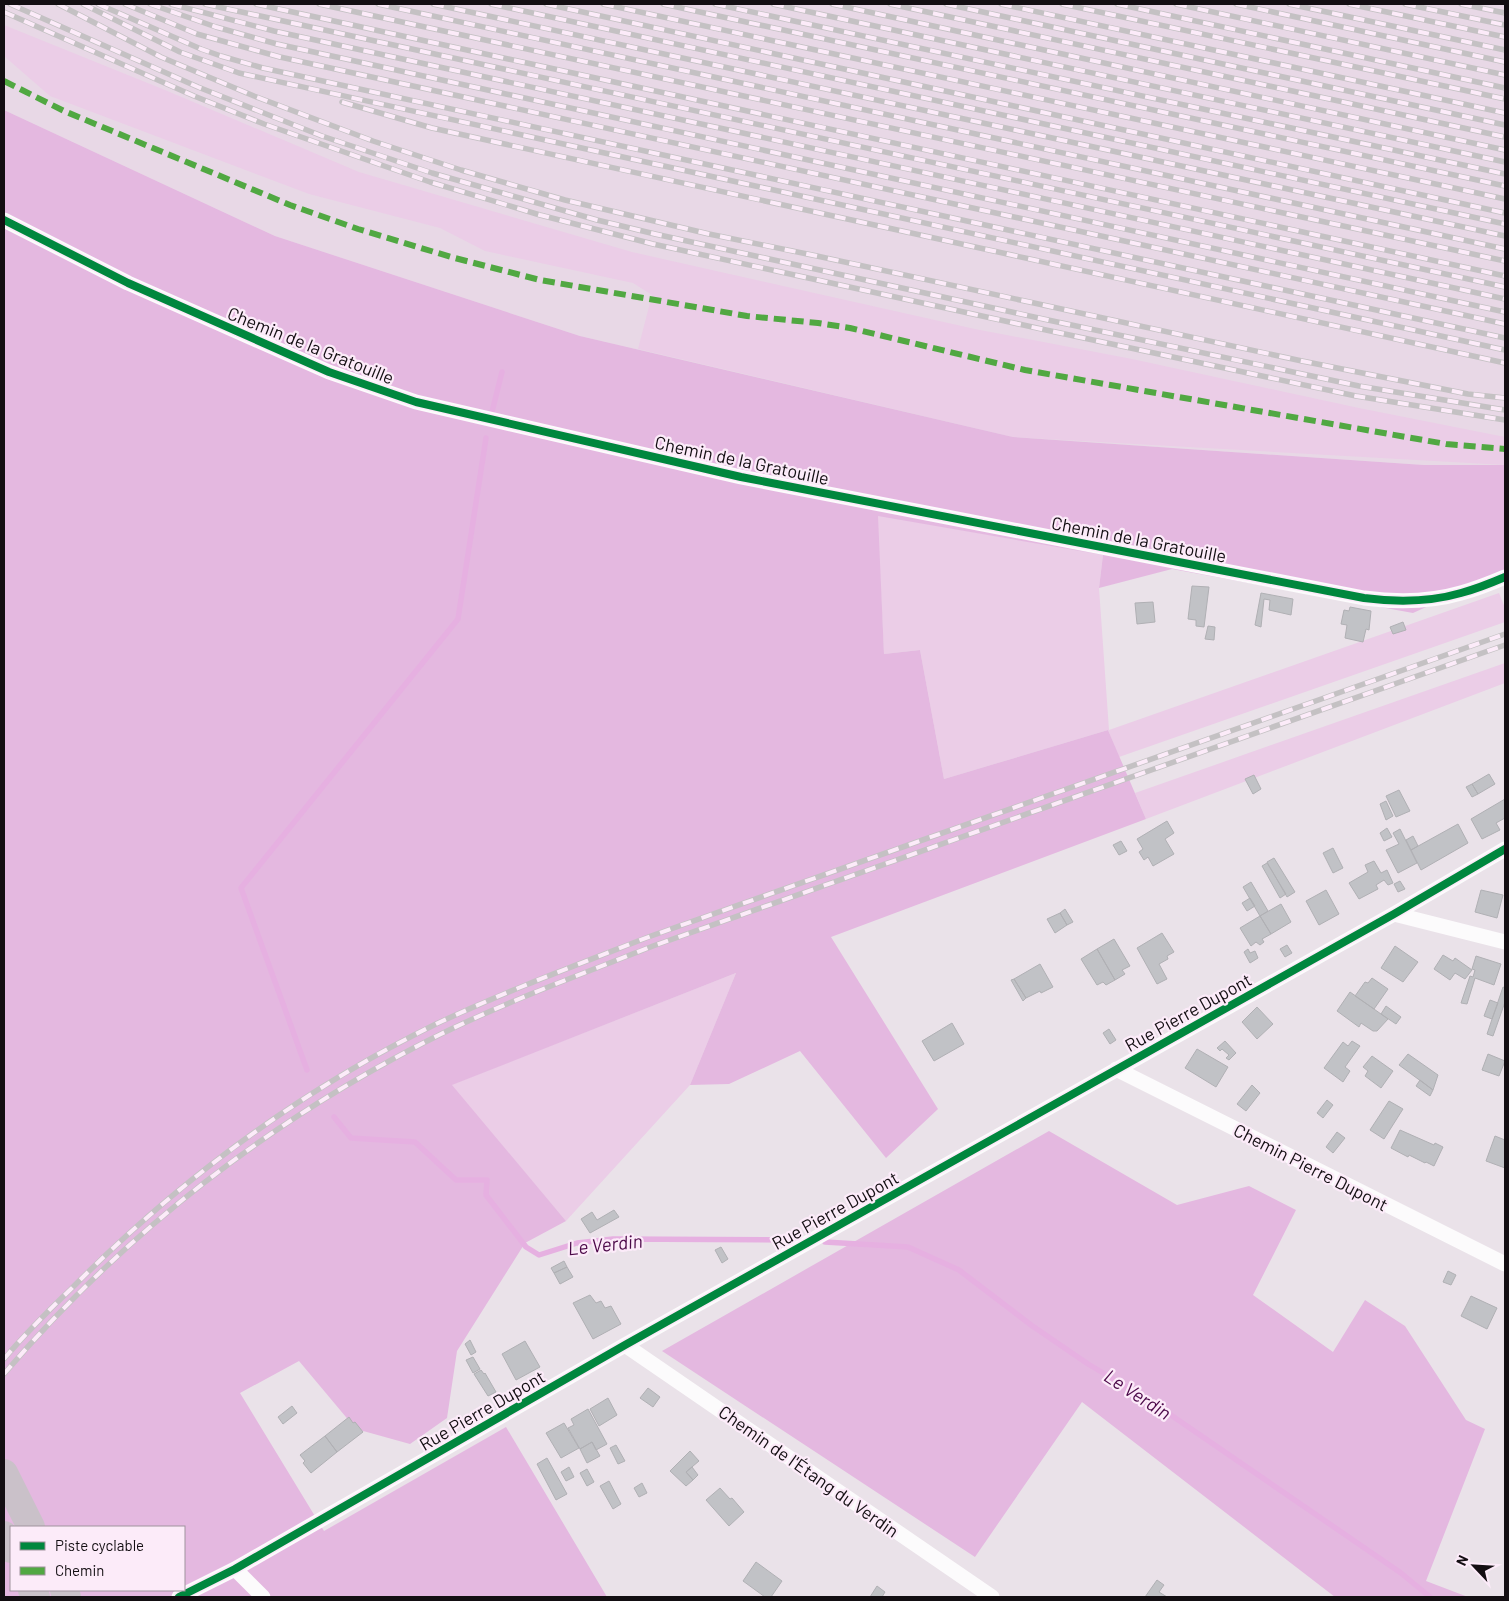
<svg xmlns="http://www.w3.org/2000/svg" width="1509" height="1601" font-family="Barlow,sans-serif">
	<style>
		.built { fill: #e8d8e6 }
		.green { fill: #ebcde7 }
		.forest { fill: #e4b8e0; fill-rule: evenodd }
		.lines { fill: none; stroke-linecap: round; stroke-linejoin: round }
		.stream { stroke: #e6b0e1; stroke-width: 5.5 }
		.building { fill: #c1c2c6; stroke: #b0b0b4 }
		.street { stroke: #fcfbfc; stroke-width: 15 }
		.highway { stroke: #cac1c9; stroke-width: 28 }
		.rail-casing { stroke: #c4c1c3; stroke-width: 5.5 }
		.rail { stroke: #fcebf9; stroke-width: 4; stroke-dasharray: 11; stroke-linecap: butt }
		.quiet { stroke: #51a842; stroke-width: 6; stroke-dasharray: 12 6; stroke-linecap: butt }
		.cycleway-casing { stroke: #fcebf9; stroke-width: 11 }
		.cycleway { stroke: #00873e; stroke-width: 8 }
		.labels { text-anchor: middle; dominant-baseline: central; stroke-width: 4.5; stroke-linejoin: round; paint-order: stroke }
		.street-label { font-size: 18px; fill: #130e12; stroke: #fcebf9 }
		.water-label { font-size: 19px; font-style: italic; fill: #4b0848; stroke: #fcebf9 }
	</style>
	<rect width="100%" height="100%" fill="#eae2e9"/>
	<!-- built -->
	<path class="built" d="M 4,4 L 1505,4 L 1505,465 L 1424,465 L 1013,437 L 580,336 L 275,236 L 4,110 Z"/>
	<!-- green -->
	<path class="green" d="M 4,25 L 165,90 L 359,172 L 632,252 L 975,329 L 1132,359 L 1359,408 L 1505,437 L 1505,465 L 1013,437 L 638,349 L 652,295 L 633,283 L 485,251 L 440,228 L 309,194 L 50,96 L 4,56 Z
		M 877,515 L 1103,555 L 1099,588 L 1109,730 L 1499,593 L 1505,608 L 1505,622 L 1119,757 L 1108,730 L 944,779 L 920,650 L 884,654 Z
		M 1505,663 L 1505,683 L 1146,819 L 1135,793 Z
		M 736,973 L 690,1085 L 566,1221 L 451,1085 Z"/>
	<!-- forest -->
	<path class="forest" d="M 4,110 L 275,236 L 580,336 L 1013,437 L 1424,465 L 1505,465 L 1505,571 L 1413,613 L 1172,569 L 1099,588 L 1103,555 L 878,516 L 884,654 L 920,650 L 944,779 L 1108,730 L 1146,819 L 831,937 L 938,1109 L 886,1158 L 800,1051 L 729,1084 L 690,1085 L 736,973 L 452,1085 L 566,1221 L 525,1243 L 457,1351 L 447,1418 L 410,1444 L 356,1429 L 299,1361 L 240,1393 L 324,1531 L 506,1427 L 607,1597 L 4,1597 ZM 11,1527 L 184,1527 L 184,1590 L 11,1590 Z
		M 1049,1131 L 1177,1205 L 1249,1186 L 1296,1210 L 1253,1295 L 1333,1352 L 1365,1300 L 1405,1326 L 1466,1420 L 1485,1429 L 1426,1581 L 1468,1597 L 1335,1597 L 1082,1402 L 975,1557 L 662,1351 Z"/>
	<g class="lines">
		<!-- stream -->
		<path class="stream" d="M 491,416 L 502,372
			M 307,1070 L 241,888 L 458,619 L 486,438
			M 334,1117 L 351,1138 L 415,1142 L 456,1180 L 487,1180 L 486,1195 L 526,1247 L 539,1255 L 577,1243 L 613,1239 L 795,1240
			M 825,1242 L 908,1247 L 959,1270 L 1031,1325 L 1088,1364 L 1149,1400 L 1401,1573 L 1430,1597"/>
	</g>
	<!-- building -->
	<path class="building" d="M 1192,586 L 1209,587 L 1204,627 L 1196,626 L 1196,620 L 1188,619 Z
		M 1261,593 L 1293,599 L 1291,615 L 1269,610 L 1270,600 L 1264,599 L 1261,627 L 1255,625 Z
		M 1153,602 L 1155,622 L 1137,624 L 1135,603 Z
		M 1350,607 L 1371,611 L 1369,630 L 1366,629 L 1363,642 L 1345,638 L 1347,625 L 1341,624 L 1344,610 L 1349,611 Z
		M 1403,622 L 1406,630 L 1393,634 L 1390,627 Z
		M 1208,626 L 1215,627 L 1214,640 L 1205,639 Z
		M 1489,774 L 1495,784 L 1478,794 L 1472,784 Z
		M 1254,775 L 1261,789 L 1253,794 L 1245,779 Z
		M 1472,784 L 1478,794 L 1472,797 L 1466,787 Z
		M 1399,790 L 1410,811 L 1396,817 L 1386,796 Z
		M 1505,799 L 1505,818 L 1496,823 L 1500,830 L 1482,839 L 1471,819 Z
		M 1386,801 L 1393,816 L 1386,820 L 1380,804 Z
		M 1167,821 L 1174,833 L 1165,839 L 1174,854 L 1153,866 L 1148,857 L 1144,860 L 1139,852 L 1143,849 L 1137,839 Z
		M 1458,824 L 1468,843 L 1421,870 L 1411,850 Z
		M 1387,828 L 1392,837 L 1384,841 L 1380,833 Z
		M 1400,829 L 1417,863 L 1398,873 L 1386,850 L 1399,844 L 1393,833 Z
		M 1413,836 L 1418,846 L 1411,850 L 1406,840 Z
		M 1121,841 L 1127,851 L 1119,855 L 1113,845 Z
		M 1333,848 L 1343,868 L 1333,873 L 1323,853 Z
		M 1274,858 L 1295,892 L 1287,897 L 1267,862 Z
		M 1374,861 L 1381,873 L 1387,870 L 1393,883 L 1388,885 L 1384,880 L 1376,885 L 1378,889 L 1359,899 L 1349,883 L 1368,872 L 1365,865 Z
		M 1267,863 L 1286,894 L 1280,898 L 1262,866 Z
		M 1400,881 L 1405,889 L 1398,892 L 1394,884 Z
		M 1251,882 L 1268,911 L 1260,916 L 1243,887 Z
		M 1326,890 L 1339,914 L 1319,925 L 1306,901 Z
		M 1481,890 L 1503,895 L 1497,918 L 1475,912 Z
		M 1250,898 L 1255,906 L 1247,911 L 1242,903 Z
		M 1281,904 L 1291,922 L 1271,934 L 1260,916 Z
		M 1065,909 L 1073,922 L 1067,925 L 1060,913 Z
		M 1060,913 L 1067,925 L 1055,933 L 1047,919 Z
		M 1260,916 L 1271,934 L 1262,939 L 1264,942 L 1260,945 L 1256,942 L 1251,946 L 1240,928 Z
		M 1162,933 L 1174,952 L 1167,956 L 1168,959 L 1159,964 L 1167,979 L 1157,984 L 1137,948 Z
		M 1114,939 L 1130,966 L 1122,970 L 1125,974 L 1115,980 L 1097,949 Z
		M 1287,945 L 1292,953 L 1285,957 L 1280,949 Z
		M 1395,946 L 1418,962 L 1403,982 L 1381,968 Z
		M 1097,949 L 1115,980 L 1106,985 L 1103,982 L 1097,985 L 1081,959 Z
		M 1248,949 L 1250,953 L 1255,951 L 1258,958 L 1250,963 L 1244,952 Z
		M 1443,955 L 1453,961 L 1455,958 L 1472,970 L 1465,979 L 1455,973 L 1450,980 L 1434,969 Z
		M 1476,956 L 1501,964 L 1494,985 L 1475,978 L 1467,1004 L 1461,1003 L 1470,976 L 1473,977 L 1475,970 L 1472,969 Z
		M 1040,964 L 1053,987 L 1041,993 L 1040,991 L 1026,998 L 1014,979 Z
		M 1372,978 L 1388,989 L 1374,1009 L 1355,996 L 1365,982 L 1368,983 Z
		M 1014,979 L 1026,998 L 1023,1001 L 1011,980 Z
		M 1503,987 L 1505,988 L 1505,1002 L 1493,1036 L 1487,1034 Z
		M 1350,992 L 1388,1019 L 1377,1031 L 1373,1031 L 1361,1023 L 1359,1027 L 1337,1011 Z
		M 1490,1000 L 1498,1003 L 1492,1019 L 1484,1016 Z
		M 1386,1006 L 1401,1017 L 1396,1024 L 1381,1014 Z
		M 1257,1007 L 1273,1024 L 1257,1039 L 1242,1022 Z
		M 952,1023 L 964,1044 L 934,1061 L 922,1041 Z
		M 1109,1029 L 1116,1040 L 1110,1044 L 1103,1033 Z
		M 1225,1041 L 1236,1053 L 1229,1060 L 1226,1058 L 1229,1055 L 1222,1049 L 1220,1051 L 1217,1048 Z
		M 1352,1041 L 1360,1046 L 1345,1067 L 1350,1071 L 1343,1082 L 1324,1068 L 1343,1042 L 1348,1046 Z
		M 1197,1049 L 1228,1067 L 1216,1087 L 1185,1068 Z
		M 1408,1054 L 1438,1075 L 1433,1090 L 1399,1065 Z
		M 1488,1054 L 1505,1061 L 1499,1076 L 1482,1070 Z
		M 1372,1056 L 1393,1071 L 1381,1088 L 1365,1076 L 1368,1071 L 1363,1067 Z
		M 1420,1080 L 1433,1090 L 1430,1096 L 1416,1086 Z
		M 1252,1085 L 1260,1093 L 1246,1111 L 1237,1104 Z
		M 1327,1100 L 1333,1105 L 1323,1118 L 1317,1113 Z
		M 1389,1101 L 1403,1109 L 1384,1139 L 1370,1130 Z
		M 1400,1130 L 1434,1145 L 1435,1143 L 1443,1147 L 1434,1166 L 1426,1162 L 1425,1163 L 1409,1155 L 1408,1157 L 1391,1148 Z
		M 1337,1132 L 1345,1138 L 1333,1153 L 1326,1147 Z
		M 1495,1136 L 1505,1140 L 1505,1168 L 1486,1161 Z
		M 614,1210 L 619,1217 L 590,1233 L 581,1219 L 592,1212 L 597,1220 Z
		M 721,1247 L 728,1259 L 722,1263 L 715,1250 Z
		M 564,1261 L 567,1267 L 554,1273 L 551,1268 Z
		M 567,1267 L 573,1277 L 560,1284 L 554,1273 Z
		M 1448,1271 L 1456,1275 L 1451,1285 L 1443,1282 Z
		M 590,1295 L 596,1303 L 601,1301 L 605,1308 L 611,1306 L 621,1324 L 593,1339 L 573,1303 Z
		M 1471,1296 L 1497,1308 L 1487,1329 L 1461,1316 Z
		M 470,1340 L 476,1352 L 471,1355 L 465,1344 Z
		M 525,1341 L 540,1367 L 516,1380 L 502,1354 Z
		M 473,1357 L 480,1369 L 473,1373 L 466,1360 Z
		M 481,1370 L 484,1374 L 485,1373 L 496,1392 L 488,1396 L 474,1374 Z
		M 648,1388 L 660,1397 L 653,1407 L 640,1398 Z
		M 608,1398 L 617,1415 L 599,1426 L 590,1409 Z
		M 292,1406 L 297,1413 L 283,1424 L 278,1417 Z
		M 588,1409 L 607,1444 L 596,1450 L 592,1442 L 580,1449 L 568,1428 L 574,1425 L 571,1419 Z
		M 349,1417 L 353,1423 L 355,1422 L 363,1432 L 337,1452 L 325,1436 Z
		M 564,1423 L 579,1448 L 561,1458 L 546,1433 Z
		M 325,1436 L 337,1452 L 311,1473 L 303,1463 L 305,1461 L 300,1455 Z
		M 592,1442 L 600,1456 L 587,1463 L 580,1449 Z
		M 616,1445 L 625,1461 L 618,1464 L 610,1448 Z
		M 690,1451 L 699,1461 L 686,1472 L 693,1480 L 686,1486 L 670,1471 Z
		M 547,1458 L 567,1494 L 556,1500 L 537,1464 Z
		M 569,1467 L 574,1477 L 566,1481 L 561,1472 Z
		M 692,1467 L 698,1475 L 693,1480 L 686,1472 Z
		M 587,1469 L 594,1482 L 587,1486 L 580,1473 Z
		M 609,1481 L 621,1504 L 613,1509 L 600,1486 Z
		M 642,1483 L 647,1493 L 639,1497 L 634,1488 Z
		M 720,1488 L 730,1499 L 732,1498 L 744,1512 L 729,1526 L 706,1500 Z
		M 756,1562 L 782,1581 L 771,1597 L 765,1597 L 743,1581 Z
		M 1157,1580 L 1164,1585 L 1159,1592 L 1167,1597 L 1145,1597 Z
		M 877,1586 L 885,1592 L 882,1597 L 870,1597 Z"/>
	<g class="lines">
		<!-- street -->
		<path class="street" d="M 4,220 L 128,283 L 329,372 L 416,402 L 741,477 L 1364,598 C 1395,602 1430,602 1461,593 C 1476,589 1491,583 1505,577
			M 1394,914 L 1505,942
			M 1116,1069 L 1505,1264
			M 625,1345 L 992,1597
			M 235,1569 L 263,1597
			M 179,1597 L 235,1569 L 625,1345 L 1394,914 L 1505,849"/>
		<!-- highway -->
		<path class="highway" d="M 4,1473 L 31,1527
			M 4,1535 L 11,1549
			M 32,1590 L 36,1597
			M 64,1590 L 67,1597"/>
		<defs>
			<path id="rail" d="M 10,4 L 198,87 L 322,136 L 432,173 L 597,220 L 655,234 L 1048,320 L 1359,386 L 1505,410
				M 58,4 L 161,57 L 254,96 L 373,141 L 461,170 L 565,200 L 709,234 L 817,256 L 1302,361 L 1468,394 L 1505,398
				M 83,4 L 180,52 L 239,73 L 1505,350
				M 98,4 L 201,49 L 221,56 L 263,68 L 1505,338
				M 125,4 L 197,34 L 280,57 L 1505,324
				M 150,4 L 216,27 L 277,44 L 1505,312
				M 171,4 L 274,31 L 1505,299
				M 205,4 L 1505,287
				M 256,4 L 1505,276
				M 319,4 L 1505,261
				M 378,4 L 1505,249
				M 433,4 L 1505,236
				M 491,4 L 1505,224
				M 546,4 L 1505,213
				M 603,4 L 1505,199
				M 663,4 L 1505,186
				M 715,4 L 1505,174
				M 773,4 L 1505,162
				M 832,4 L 1505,150
				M 890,4 L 1505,137
				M 946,4 L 1505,125
				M 1001,4 L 1505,113
				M 1062,4 L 1505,99
				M 1117,4 L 1505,88
				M 1176,4 L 1505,75
				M 1236,4 L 1505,62
				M 1289,4 L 1505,50
				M 1349,4 L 1505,37
				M 1405,4 L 1505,25
				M 1461,4 L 1505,13
				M 4,12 L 194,96 L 264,124 L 430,182 L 540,215 L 653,244 L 1046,330 L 1356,396 L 1505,420
				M 342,102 L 432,128 L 500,143 L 1505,363
				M 4,1359 C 25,1334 48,1311 72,1288 C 178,1181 301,1090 436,1024 C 506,991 579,964 651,936 L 1505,634
				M 4,1374 C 125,1232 274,1117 441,1034 C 510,1000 582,974 653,946 L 1505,645"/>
		</defs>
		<!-- rail casing -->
		<use href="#rail" class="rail-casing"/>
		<!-- rail -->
		<use href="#rail" class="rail"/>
		<!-- quiet -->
		<path class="quiet" d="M 4,81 L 64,111 L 290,205 L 358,229 L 451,257 L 540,280 L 747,316 L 818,323 L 850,328 L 1025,370 L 1446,444 L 1505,449"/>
		<defs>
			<path id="cycleway" d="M 4,220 L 128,283 L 329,372 L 416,402 L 741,477 L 1364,598 C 1395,602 1430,602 1461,593 C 1476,589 1491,583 1505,577
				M 179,1597 L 235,1569 L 625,1345 L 1394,914 L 1505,849"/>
		</defs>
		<!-- cycleway casing -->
		<use href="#cycleway" class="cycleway-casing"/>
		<!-- cycleway -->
		<use href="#cycleway" class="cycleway"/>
	</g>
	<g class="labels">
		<!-- street labels -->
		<g class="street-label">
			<text transform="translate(311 345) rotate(22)">Chemin de la Gratouille</text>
			<text transform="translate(742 460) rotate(12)">Chemin de la Gratouille</text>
			<text transform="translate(1139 539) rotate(11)">Chemin de la Gratouille</text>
			<text transform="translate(1188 1012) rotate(-29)">Rue Pierre Dupont</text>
			<text transform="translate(1311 1167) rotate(27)">Chemin Pierre Dupont</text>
			<text transform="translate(835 1210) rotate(-29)">Rue Pierre Dupont</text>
			<text transform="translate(482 1410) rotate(-30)">Rue Pierre Dupont</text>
			<text transform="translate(809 1471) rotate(35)">Chemin de l'Étang du Verdin</text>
		</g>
		<!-- water labels -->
		<g class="water-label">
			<text transform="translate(605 1244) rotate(-6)">Le Verdin</text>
			<text transform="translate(1138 1394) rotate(33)">Le Verdin</text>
		</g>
	</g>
	<!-- border -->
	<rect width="1509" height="1601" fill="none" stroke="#130e12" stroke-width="10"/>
	<!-- legend -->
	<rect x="10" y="1526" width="175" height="65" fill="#fcebf9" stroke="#9f939d"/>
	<rect x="20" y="1542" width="25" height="8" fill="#00873e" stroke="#9f939d"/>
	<text x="55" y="1551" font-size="15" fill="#130e12">Piste cyclable</text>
	<rect x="20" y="1567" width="25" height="8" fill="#51a842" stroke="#9f939d"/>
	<text x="55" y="1576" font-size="15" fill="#130e12">Chemin</text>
	<!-- north arrow -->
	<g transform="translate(1474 1566) rotate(295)" stroke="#fcebf9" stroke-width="4" paint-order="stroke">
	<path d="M0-4L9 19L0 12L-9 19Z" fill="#130e12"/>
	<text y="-8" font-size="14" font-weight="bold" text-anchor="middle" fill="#130e12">N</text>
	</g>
</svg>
